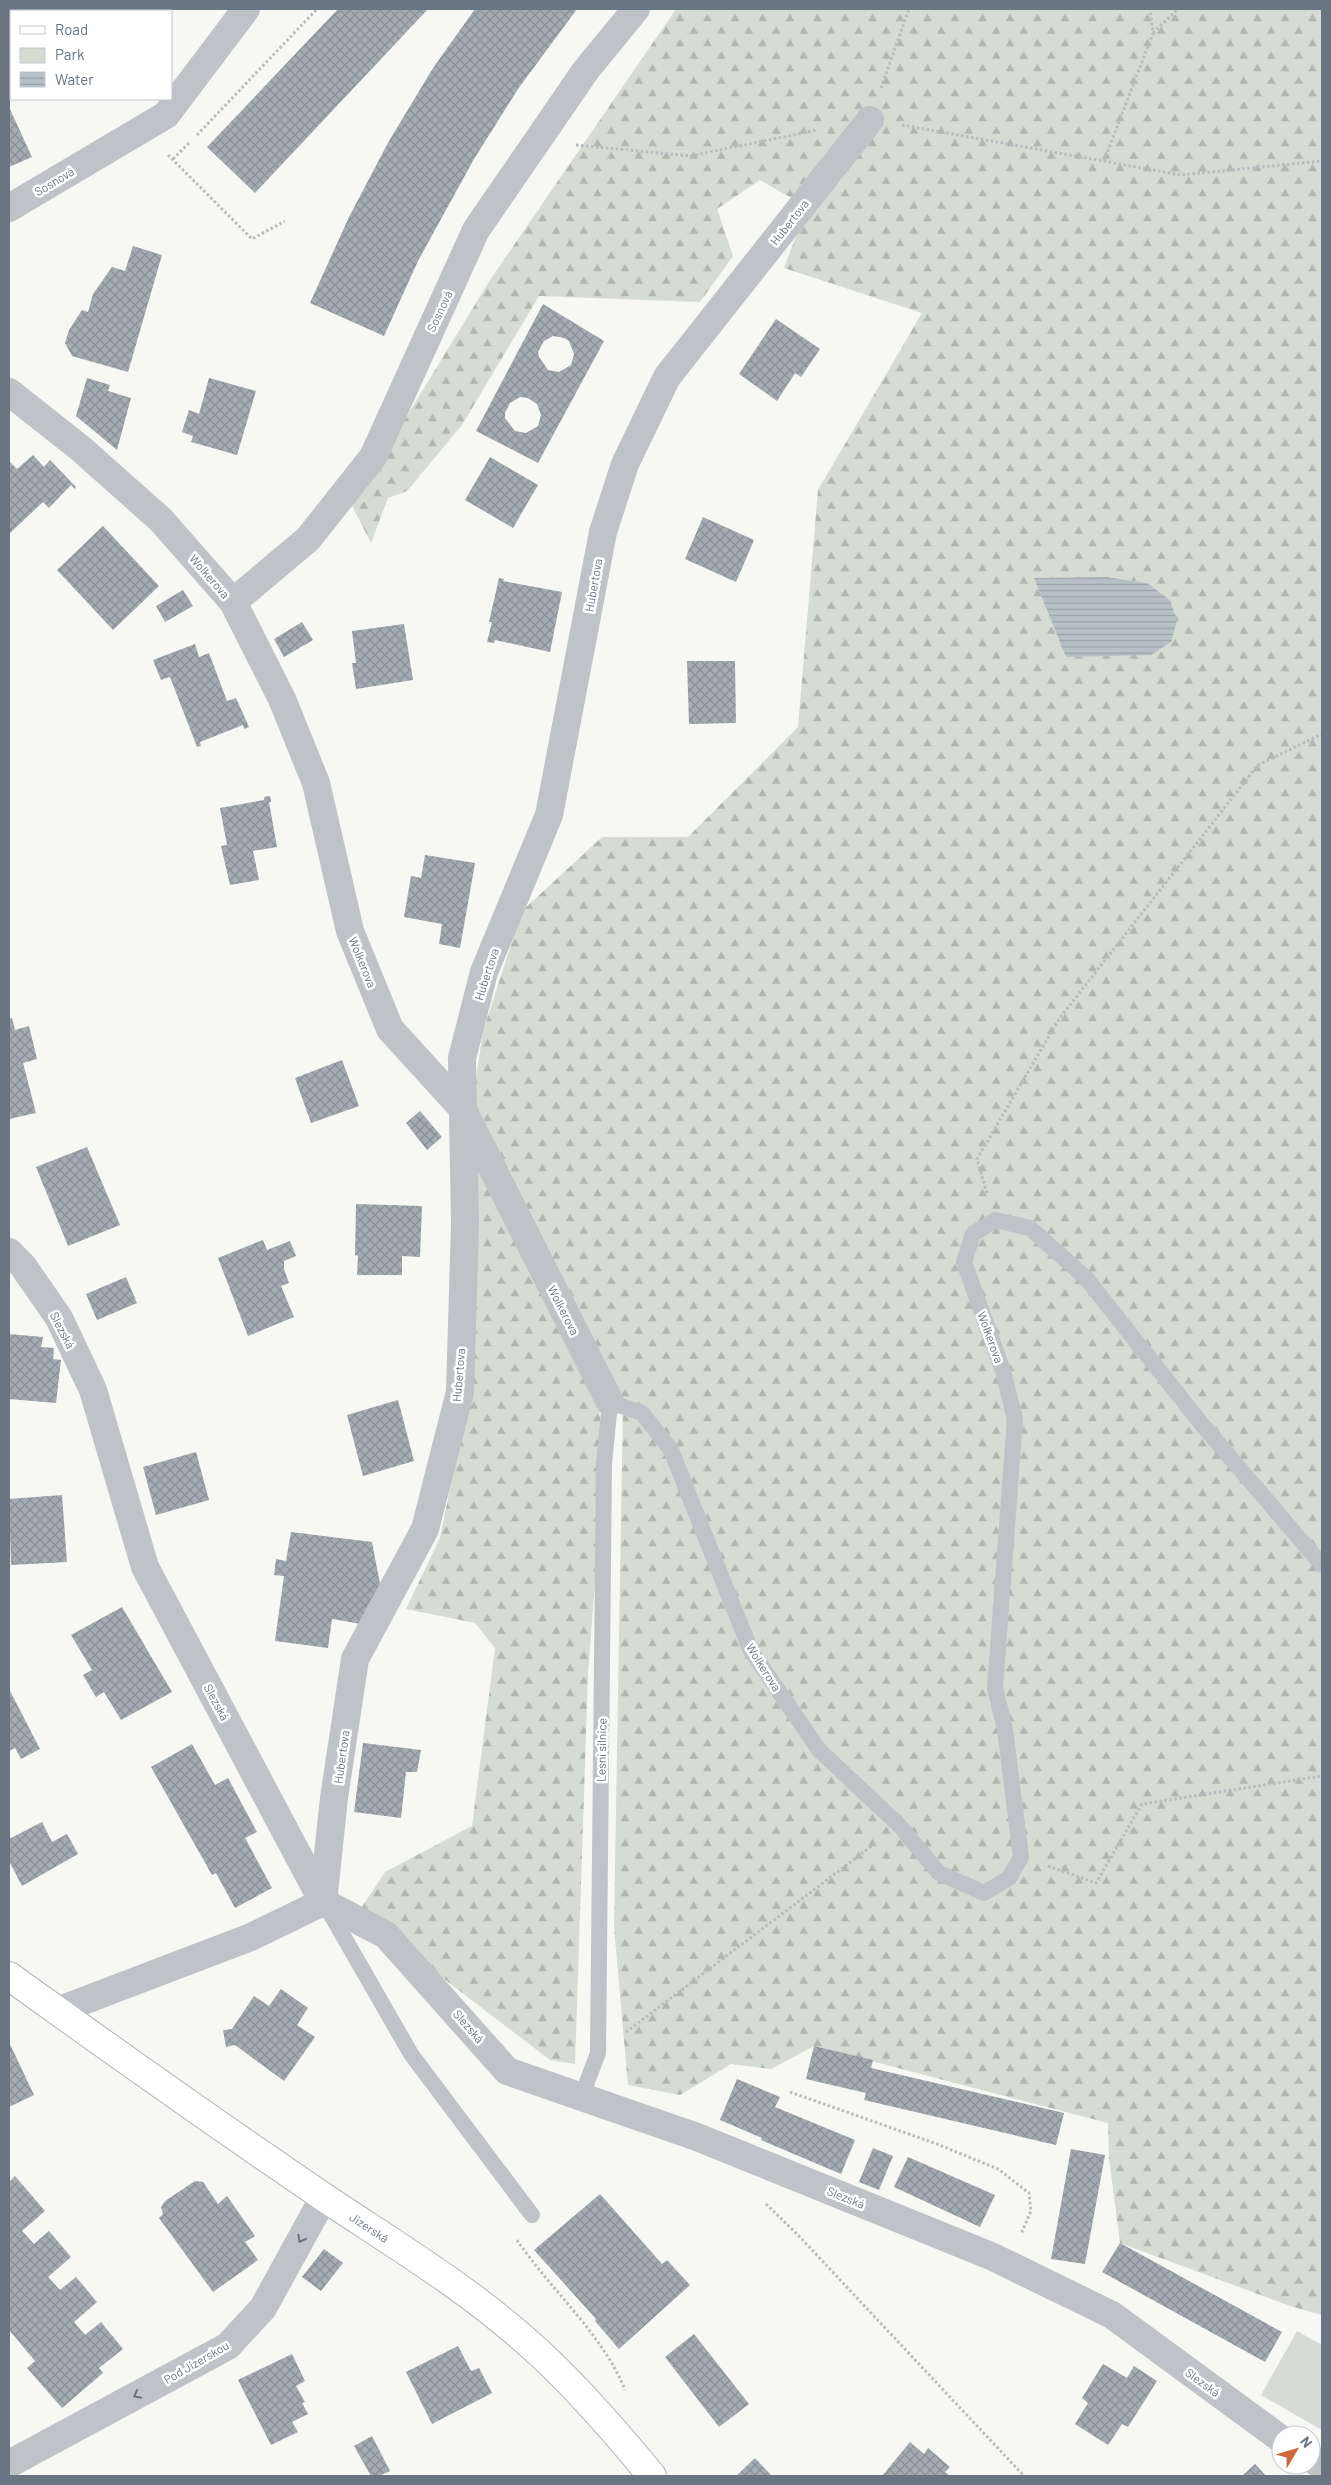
<svg xmlns="http://www.w3.org/2000/svg" width="1331" height="2485" font-family="Barlow,sans-serif">
	<style>
		.green { fill: #d6dbd4 }
		.forest { fill: url(#forest-firs); fill-rule: evenodd }
		.water { fill: url(#water-rules) }
		.building { fill: url(#building-cross-hatch); fill-rule: evenodd }
		.lines { fill: none; stroke-linecap: round; stroke-linejoin: round }
		.secondary-casing { stroke: #b1b6ba; stroke-width: 30 }
		.path { stroke: #b9bbbe; stroke-width: 3; stroke-dasharray: 2.5 2.5; stroke-linecap: butt }
		.lane { stroke: #bfc2c6; stroke-width: 16 }
		.street { stroke: #bfc2c6; stroke-width: 28 }
		.secondary { stroke: #fff; stroke-width: 28 }
		.oneway { stroke: #697582 }
		.labels { text-anchor: middle; dominant-baseline: central; stroke-width: 5; stroke-linejoin: round; paint-order: stroke }
		.street-label { font-size: 12px; fill: #697582; stroke: #fff }
	</style>
	<defs>
		<pattern id="forest-firs" width="22" height="20" patternUnits="userSpaceOnUse" patternTransform="scale(1.25)"><rect width="22" height="20" fill="#d6dbd4"/><path d="M5 1l3.5 6h-7zM16 11l3.5 6h-7z" fill="#b2b6b1"/></pattern>
		<pattern id="water-rules" width="6" height="5" patternUnits="userSpaceOnUse" patternTransform="scale(1.25)"><rect width="6" height="5" fill="#b7c0c5"/><path d="M0 2.5h6" fill="none" stroke="#99a1a5"/></pattern>
		<pattern id="building-cross-hatch" width="8" height="8" patternUnits="userSpaceOnUse" patternTransform="scale(1.25)"><rect width="8" height="8" fill="#a4abb1"/><path d="M0 0l8 8M0 8l8-8" fill="none" stroke="#8a9095"/></pattern>
	</defs>
	<rect width="100%" height="100%" fill="#f7f7f4"/>
	<!-- green -->
	<path class="green" d="M 1297,2331 L 1322,2345 L 1322,2430 L 1261,2395 Z"/>
	<!-- forest -->
	<path class="forest" d="M 676,9 L 1322,9 L 1322,2315 L 1293,2307 L 1120,2243 L 1109,2158 L 1108,2123 L 814,2046 L 771,2069 L 731,2064 L 680,2095 L 628,2085 L 614,1927 L 623,1404 L 473,1099 L 483,1031 L 522,911 L 602,837 L 688,837 L 798,727 L 818,490 L 922,313 L 784,268 L 807,207 L 760,180 L 717,209 L 733,256 L 700,302 L 539,296 L 462,425 L 407,491 L 388,498 L 371,543 L 352,506 L 490,280 ZM 1107,577 L 1146,583 L 1170,600 Z
		M 478,1169 L 599,1405 L 604,1464 L 588,1674 L 575,2064 L 550,2060 L 358,1913 L 385,1872 L 472,1826 L 495,1648 L 475,1623 L 406,1609 L 440,1538 L 471,1385 Z"/>
	<!-- water -->
	<path class="water" d="M 1107,577 L 1147,583 L 1170,600 L 1177,621 L 1171,642 L 1151,655 L 1066,657 L 1034,578 Z"/>
	<!-- building -->
	<path class="building" d="M 338,9 L 428,9 L 255,193 L 207,147 Z
		M 475,9 L 577,9 L 518,89 L 474,159 L 418,261 L 384,336 L 310,303 L 349,217 L 389,141 L 433,68 Z
		M 9,107 L 32,157 L 9,167 Z
		M 133,246 L 162,255 L 128,372 L 72,356 L 65,343 L 69,330 L 82,310 L 88,312 L 93,294 L 112,267 L 125,271 Z
		M 543,304 L 604,341 L 538,463 L 476,431 ZM 553,336 L 564,338 L 569,341 L 574,354 L 571,365 L 559,372 L 548,370 L 539,357 L 538,352 L 544,341 ZM 520,397 L 528,398 L 537,404 L 541,415 L 538,426 L 526,433 L 515,431 L 505,418 L 505,413 L 510,403 Z
		M 776,319 L 820,349 L 801,377 L 795,373 L 777,401 L 739,374 Z
		M 87,378 L 110,385 L 108,391 L 131,398 L 117,450 L 76,416 Z
		M 209,378 L 256,391 L 237,455 L 191,442 L 193,436 L 182,432 L 189,410 L 199,414 Z
		M 33,455 L 44,467 L 50,460 L 76,487 L 75,489 L 71,485 L 49,508 L 43,502 L 9,534 L 9,461 L 17,469 Z
		M 490,457 L 538,485 L 513,528 L 465,500 Z
		M 703,517 L 754,540 L 736,582 L 685,559 Z
		M 103,526 L 159,586 L 113,630 L 57,570 Z
		M 499,578 L 504,579 L 503,581 L 562,592 L 550,652 L 495,640 L 494,643 L 487,642 L 492,622 L 489,622 Z
		M 183,590 L 193,606 L 165,622 L 156,606 Z
		M 302,622 L 313,640 L 284,657 L 274,639 Z
		M 404,624 L 413,680 L 356,689 L 352,663 L 356,663 L 352,631 Z
		M 195,644 L 199,657 L 209,653 L 227,701 L 236,698 L 249,727 L 244,729 L 243,725 L 200,742 L 201,746 L 197,747 L 170,677 L 161,680 L 153,660 Z
		M 687,661 L 735,661 L 736,723 L 689,724 Z
		M 270,796 L 271,802 L 269,802 L 277,847 L 253,851 L 259,880 L 230,885 L 221,846 L 227,845 L 220,808 L 264,800 L 264,797 Z
		M 425,855 L 475,863 L 460,948 L 439,944 L 442,924 L 404,917 L 411,876 L 421,878 Z
		M 12,1018 L 15,1030 L 29,1026 L 37,1059 L 23,1063 L 36,1113 L 9,1119 L 9,1019 Z
		M 342,1060 L 359,1106 L 311,1123 L 295,1078 Z
		M 420,1111 L 442,1137 L 427,1150 L 406,1123 Z
		M 87,1147 L 120,1225 L 68,1246 L 36,1167 Z
		M 356,1204 L 422,1206 L 420,1257 L 402,1256 L 402,1275 L 357,1275 L 358,1256 L 355,1255 Z
		M 263,1240 L 267,1250 L 290,1241 L 296,1256 L 284,1261 L 284,1269 L 289,1283 L 281,1286 L 294,1317 L 248,1336 L 218,1258 Z
		M 126,1277 L 137,1303 L 97,1320 L 86,1294 Z
		M 9,1334 L 43,1337 L 41,1347 L 54,1348 L 53,1359 L 61,1360 L 56,1403 L 9,1399 Z
		M 398,1400 L 414,1461 L 363,1476 L 347,1415 Z
		M 196,1452 L 209,1500 L 156,1515 L 143,1467 Z
		M 62,1495 L 67,1562 L 11,1565 L 9,1499 Z
		M 291,1532 L 372,1542 L 380,1584 L 361,1624 L 332,1619 L 328,1648 L 275,1641 L 284,1576 L 274,1575 L 276,1559 L 286,1561 Z
		M 122,1607 L 172,1692 L 121,1720 L 104,1692 L 96,1697 L 83,1675 L 92,1670 L 71,1635 Z
		M 9,1689 L 40,1749 L 21,1759 L 15,1748 L 9,1751 Z
		M 363,1743 L 421,1750 L 417,1772 L 406,1772 L 401,1818 L 354,1812 Z
		M 192,1744 L 215,1785 L 228,1778 L 257,1832 L 245,1838 L 272,1888 L 235,1908 L 216,1873 L 212,1875 L 151,1767 Z
		M 42,1822 L 52,1842 L 67,1834 L 78,1854 L 22,1886 L 9,1861 L 9,1839 Z
		M 281,1989 L 308,2008 L 297,2025 L 315,2037 L 284,2081 L 235,2045 L 226,2047 L 223,2030 L 232,2029 L 254,1996 L 269,2006 Z
		M 9,2042 L 34,2095 L 9,2107 Z
		M 814,2046 L 873,2060 L 871,2068 L 1064,2113 L 1056,2145 L 864,2100 L 866,2093 L 806,2079 Z
		M 737,2079 L 780,2097 L 775,2107 L 855,2140 L 841,2174 L 761,2140 L 762,2138 L 720,2120 Z
		M 873,2148 L 893,2156 L 879,2190 L 859,2182 Z
		M 1071,2149 L 1105,2155 L 1085,2264 L 1051,2259 Z
		M 908,2157 L 995,2195 L 980,2227 L 894,2187 Z
		M 15,2176 L 45,2211 L 22,2231 L 34,2244 L 49,2231 L 71,2257 L 48,2277 L 60,2290 L 76,2277 L 97,2302 L 74,2322 L 85,2335 L 101,2322 L 123,2349 L 99,2368 L 103,2373 L 62,2408 L 27,2368 L 35,2361 L 9,2330 L 9,2182 Z
		M 195,2181 L 203,2182 L 218,2204 L 227,2196 L 255,2236 L 245,2242 L 258,2260 L 213,2292 L 159,2218 L 163,2214 L 161,2207 L 165,2201 Z
		M 600,2194 L 662,2264 L 667,2260 L 690,2285 L 619,2349 L 595,2321 L 596,2319 L 534,2250 Z
		M 1120,2243 L 1282,2332 L 1265,2362 L 1102,2272 Z
		M 324,2249 L 343,2263 L 321,2291 L 302,2277 Z
		M 694,2334 L 749,2404 L 719,2427 L 665,2357 Z
		M 458,2346 L 471,2371 L 479,2368 L 492,2393 L 432,2424 L 406,2372 Z
		M 292,2354 L 305,2381 L 296,2386 L 305,2402 L 302,2403 L 308,2414 L 292,2422 L 298,2432 L 271,2445 L 238,2380 Z
		M 1103,2364 L 1127,2378 L 1134,2366 L 1157,2381 L 1128,2427 L 1122,2424 L 1108,2445 L 1075,2424 L 1088,2403 L 1082,2398 Z
		M 372,2436 L 390,2471 L 379,2476 L 371,2476 L 354,2446 Z
		M 910,2442 L 924,2454 L 928,2448 L 950,2467 L 945,2472 L 950,2476 L 882,2476 Z
		M 755,2458 L 772,2476 L 736,2476 Z
		M 1255,2464 L 1266,2476 L 1242,2476 Z"/>
	<g class="lines">
		<defs>
			<g id="secondary">
				<path id="s1" d="M 9,1976 C 113,2051 219,2126 325,2198 C 394,2244 464,2286 526,2341 C 570,2379 615,2431 652,2476"/>
			</g>
		</defs>
		<!-- secondary casing -->
		<use href="#secondary" class="secondary-casing"/>
		<!-- path -->
		<path class="path" d="M 1153,33 L 1178,9
			M 881,88 L 909,9
			M 902,125 L 1181,175 L 1322,161
			M 197,135 L 317,9
			M 576,145 L 690,156 L 817,130
			M 168,155 L 252,239 L 285,221
			M 173,159 L 189,143
			M 1104,161 L 1153,33 L 1150,9
			M 987,1193 L 977,1159 L 1059,1019 L 1258,765 L 1322,734
			M 1048,1866 L 1096,1883 L 1142,1804 L 1322,1776
			M 626,2032 L 877,1842
			M 790,2092 L 937,2144 L 998,2169 L 1029,2193 L 1031,2211 L 1021,2234
			M 766,2204 L 798,2235 L 1024,2476
			M 517,2240 C 550,2289 604,2336 625,2390"/>
		<!-- lane -->
		<path class="lane" d="M 326,1906 L 411,2054 L 532,2215
			M 582,2095 L 598,2053 L 604,1464 L 610,1402 L 642,1413 L 671,1450 L 750,1649 L 819,1750 L 899,1825 L 939,1873 L 984,1893 L 1009,1878 L 1021,1857 L 1005,1729 L 995,1688 L 1015,1419 L 1003,1371 L 964,1262 L 973,1234 L 995,1220 L 1030,1228 L 1086,1278 L 1200,1422 L 1322,1565"/>
		<!-- street -->
		<path class="street" d="M 9,208 L 166,115 L 246,9
			M 9,392 L 80,448 L 161,520 L 233,602 L 282,699 L 316,783 L 350,931 L 390,1029 L 462,1108 L 610,1402
			M 233,602 L 308,539 L 373,457 L 476,230 L 586,70 L 636,9
			M 9,1252 L 23,1266 L 59,1318 L 93,1390 L 145,1567 L 323,1902 L 386,1935 L 507,2071 L 697,2137 L 991,2256 L 1112,2315 L 1281,2439
			M 57,2011 L 251,1937 L 323,1902 L 334,1798 L 355,1659 L 425,1529 L 460,1392 L 465,1224 L 462,1058 L 484,972 L 549,815 L 603,532 L 625,464 L 667,377 L 870,120
			M 1311,2458 L 1322,2466
			M 9,2464 L 228,2346 L 263,2308 L 324,2197"/>
		<!-- secondary -->
		<use href="#secondary" class="secondary"/>
	</g>
	<!-- one-way arrows -->
	<defs><path id="oneway-chevron" d="M-2-3.5L2.5 0L-2 3.5" fill="none" stroke-width="1.6" stroke-linecap="round" stroke-linejoin="round" transform="scale(1.25)"/></defs>
	<g class="oneway">
		<use href="#oneway-chevron" transform="translate(301 2239) rotate(119)"/>
		<use href="#oneway-chevron" transform="translate(137 2395) rotate(152)"/>
	</g>
	<g class="labels">
		<!-- street labels -->
		<g class="street-label">
			<text transform="translate(54 181) rotate(-31)">Sosnová</text>
			<text transform="translate(789 222) rotate(-52)">Hubertova</text>
			<text transform="translate(439 311) rotate(-65)">Sosnová</text>
			<text transform="translate(210 576) rotate(49)">Wolkerova</text>
			<text transform="translate(593 585) rotate(-80)">Hubertova</text>
			<text transform="translate(363 962) rotate(68)">Wolkerova</text>
			<text transform="translate(486 974) rotate(-72)">Hubertova</text>
			<text transform="translate(564 1310) rotate(63)">Wolkerova</text>
			<text transform="translate(63 1330) rotate(63)">Slezská</text>
			<text transform="translate(991 1337) rotate(70)">Wolkerova</text>
			<text transform="translate(458 1375) rotate(-85)">Hubertova</text>
			<text transform="translate(764 1667) rotate(58)">Wolkerova</text>
			<text transform="translate(217 1702) rotate(62)">Slezská</text>
			<text transform="translate(601 1750) rotate(-89)">Lesní silnice</text>
			<text transform="translate(341 1757) rotate(-82)">Hubertova</text>
			<text transform="translate(469 2026) rotate(49)">Slezská</text>
			<text transform="translate(846 2197) rotate(22)">Slezská</text>
			<text stroke="none"><textPath href="#s1" startOffset="439">Jizerská</textPath></text>
			<text transform="translate(196 2362) rotate(-30)">Pod Jizerskou</text>
			<text transform="translate(1203 2382) rotate(36)">Slezská</text>
		</g>
	</g>
	<!-- border -->
	<rect width="1331" height="2485" fill="none" stroke="#697582" stroke-width="20"/>
	<!-- legend -->
	<rect x="10" y="10" width="162" height="90" fill="#ffffff" stroke="#c3c8cd"/>
	<rect x="20" y="26" width="25" height="8" fill="#ffffff" stroke="#c3c8cd"/>
	<text x="55" y="35" font-size="15" fill="#697582">Road</text>
	<rect x="20" y="48" width="25" height="15" fill="#d6dbd4" stroke="#c3c8cd"/>
	<text x="55" y="60" font-size="15" fill="#697582">Park</text>
	<rect x="20" y="72" width="25" height="15" fill="url(#water-rules)" stroke="#c3c8cd"/>
	<text x="55" y="85" font-size="15" fill="#697582">Water</text>
	<!-- north arrow -->
	<g transform="translate(1296 2450) rotate(52)"><circle r="24" fill="#ffffff" stroke="#c3c8cd"/>
	<path d="M0-4L9 19L0 12L-9 19Z" fill="#d0673b"/>
	<text y="-8" font-size="14" font-weight="bold" text-anchor="middle" fill="#697582">N</text>
	</g>
</svg>
